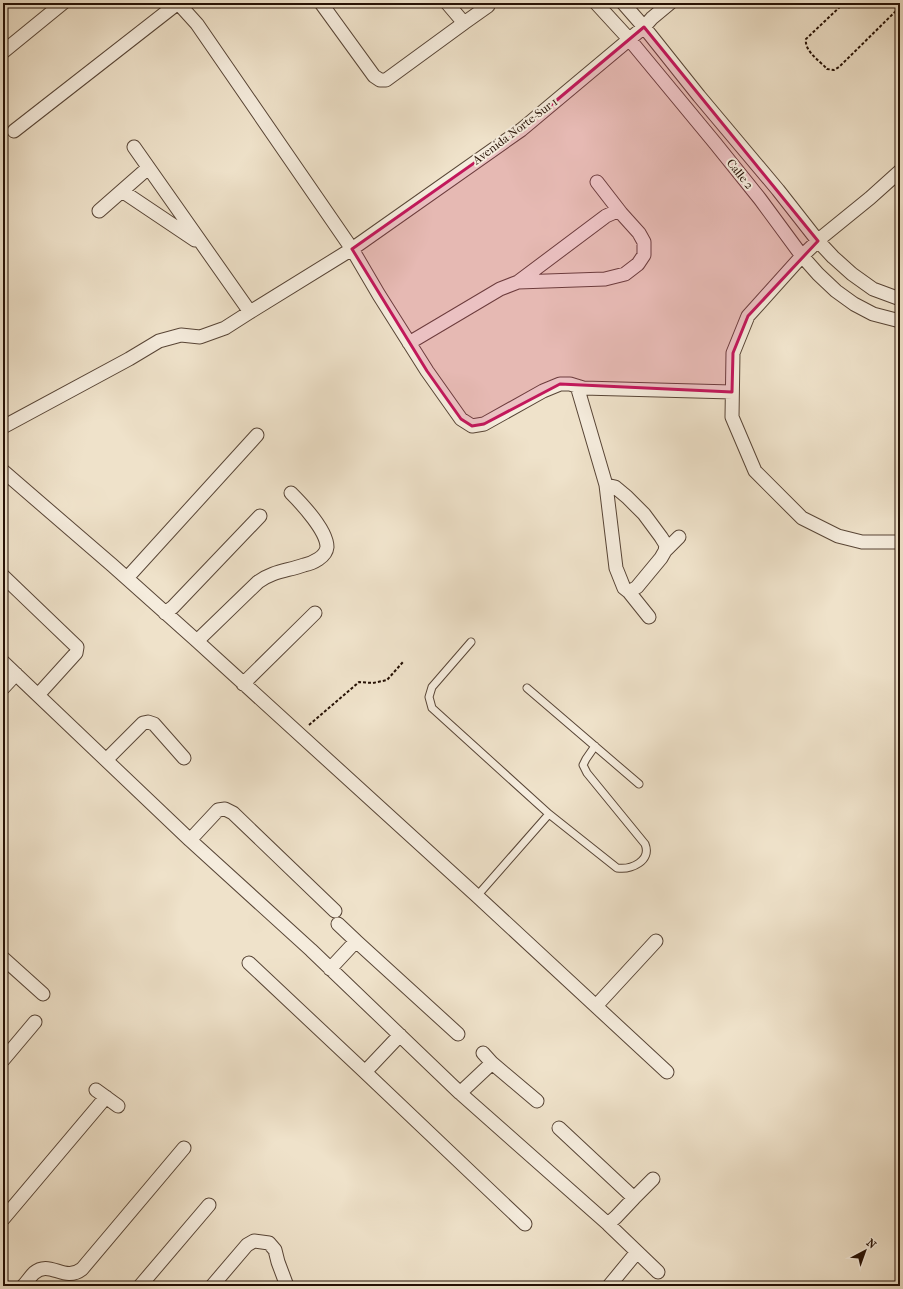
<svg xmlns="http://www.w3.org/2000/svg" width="903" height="1289" font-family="'IM FELL French Canon',serif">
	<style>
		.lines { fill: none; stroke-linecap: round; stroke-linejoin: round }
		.service-casing { stroke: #584536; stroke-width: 9 }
		.minor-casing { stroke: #584536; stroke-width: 15 }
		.path { stroke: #261105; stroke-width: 2; stroke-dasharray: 3 2; stroke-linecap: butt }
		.service { stroke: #f5ecdd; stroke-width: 7 }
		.minor { stroke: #f5ecdd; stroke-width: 13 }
		.marked { fill: #c2185b; fill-opacity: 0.2; stroke: #c2185b; stroke-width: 3; stroke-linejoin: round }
		.labels { text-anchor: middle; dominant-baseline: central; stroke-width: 4; stroke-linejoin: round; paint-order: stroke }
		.street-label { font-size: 12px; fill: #261105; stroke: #f5ecdd }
	</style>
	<rect width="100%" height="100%" fill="#efe2ca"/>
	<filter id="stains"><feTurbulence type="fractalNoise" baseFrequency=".005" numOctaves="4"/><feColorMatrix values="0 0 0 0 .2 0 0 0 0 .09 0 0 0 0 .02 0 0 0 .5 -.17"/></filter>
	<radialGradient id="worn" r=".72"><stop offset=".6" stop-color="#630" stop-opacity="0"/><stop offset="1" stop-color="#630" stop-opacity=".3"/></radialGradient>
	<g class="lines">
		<defs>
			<path id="service" d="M 3,6 L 7,3
				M 471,642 L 432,687 L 429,697 L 432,708 L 549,814
				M 527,688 L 639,784
				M 477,896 L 549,814 L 617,868 C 631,870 652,861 645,844 L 587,773 L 583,765 L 586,759 L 595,746"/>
			<path id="minor" d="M 321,3 L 374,76 L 380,80 L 386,80 L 464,23 L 447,3
				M 596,3 L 629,39 L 715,143 L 760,199 L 802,256 L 818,274 L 836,291 L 854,304 L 873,314 L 900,321
				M 623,3 L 644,27 L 699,96 L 778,190 L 818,241 L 833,257 L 852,274 L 873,289 L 900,299
				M 670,3 L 652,18 L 644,27 L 521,130 L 352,249 L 379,295 L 427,371 L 461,419 L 472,426 L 484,424 L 543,391 L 560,384 L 570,384 L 583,388 L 732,392
				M 464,23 L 488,6
				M 3,52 L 63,3
				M 14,131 L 178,3
				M 134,147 L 250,312
				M 900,171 L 870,198 L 822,237 L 802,256 L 748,316 L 733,353 L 732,417 L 755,471 L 802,518 L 838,536 L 862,542 L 900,542
				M 597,182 L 621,213
				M 122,191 L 195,240
				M 99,211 L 148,168
				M 409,343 L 500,289 L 518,282 L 606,216 L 615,212 L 621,213 L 639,233 L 644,242 L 644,255 L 638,264 L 625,274 L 605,279 L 518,282
				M 577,386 L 606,485 L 616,568 L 624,588 L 629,592 L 637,587 L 661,558 L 665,551 L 666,545 L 661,537 L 644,514 L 627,497 L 615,487 L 606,485
				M 3,427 L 129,359 L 159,341 L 181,335 L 200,337 L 225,328 L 250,312 L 352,249 L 197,24 L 178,3
				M 3,471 L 112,565 L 197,641 L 477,896 L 667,1072
				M 665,551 L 679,537
				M 3,576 L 77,647 L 76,653 L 38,695
				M 127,578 L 257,435
				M 629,592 L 649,617
				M 165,613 L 173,607 L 260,516
				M 197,641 L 258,582 C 273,571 287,571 304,565 C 313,563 326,557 327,547 C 327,531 302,504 291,493
				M 3,662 L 190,840 L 311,950 L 460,1093 L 608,1224 L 658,1272
				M 243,684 L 315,613
				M 3,688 L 16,674
				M 106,760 L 143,723 L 148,722 L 154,724 L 184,758
				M 190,840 L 218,810 L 225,809 L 233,813 L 335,911
				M 338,924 L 356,941
				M 3,958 L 43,994
				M 249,963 L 365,1072 L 400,1035
				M 330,969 L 356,941 L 458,1034
				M 596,1006 L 656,941
				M 483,1053 L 492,1063
				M 3,1060 L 35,1022
				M 365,1072 L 525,1224
				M 96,1090 L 118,1106
				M 460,1093 L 492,1063 L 537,1101
				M 559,1128 L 634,1198 L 616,1217 L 608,1224
				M 634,1198 L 653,1179
				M 3,1219 L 106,1097
				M 23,1286 C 27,1282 30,1277 34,1273 C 50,1259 64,1283 82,1269 L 184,1148
				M 140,1286 L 209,1205
				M 212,1286 L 247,1245 L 254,1241 L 269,1243 L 275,1250 L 278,1262 L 287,1286
				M 609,1286 L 637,1252"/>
		</defs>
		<!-- service casing -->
		<use href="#service" class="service-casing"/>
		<!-- minor casing -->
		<use href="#minor" class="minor-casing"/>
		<!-- path -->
		<path class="path" d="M 844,3 L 806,39 C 804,51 820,61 827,69 L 834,70 L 839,67 L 900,7
			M 309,725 L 359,682 L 373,683 L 387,680 L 403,662"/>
		<!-- service -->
		<use href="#service" class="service"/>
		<!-- minor -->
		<use href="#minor" class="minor"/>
	</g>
	<!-- marked area -->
	<path class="marked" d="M 644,27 L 818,241 L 748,316 L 733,353 L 732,392 L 560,384 L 484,424 L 472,426 L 461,419 L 427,371 L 352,249 L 521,130 Z"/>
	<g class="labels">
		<!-- street labels -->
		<g class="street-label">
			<text transform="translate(515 131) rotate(-37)">Avenida Norte-Sur 1</text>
			<text transform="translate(740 174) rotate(51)">Calle 2</text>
		</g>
	</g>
	<!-- margin -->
	<rect width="903" height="1289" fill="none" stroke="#efe2ca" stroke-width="16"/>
	<rect x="4" y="4" width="895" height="1281" fill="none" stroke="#261105" stroke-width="2"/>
	<rect x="8" y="8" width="887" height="1273" fill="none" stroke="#261105"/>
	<!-- north arrow -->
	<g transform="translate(865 1251) rotate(41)" stroke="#f5ecdd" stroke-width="3" paint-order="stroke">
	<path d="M0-3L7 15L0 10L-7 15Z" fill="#261105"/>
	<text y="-6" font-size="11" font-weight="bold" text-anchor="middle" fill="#261105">N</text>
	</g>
	<rect width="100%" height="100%" filter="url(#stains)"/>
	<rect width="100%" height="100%" fill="url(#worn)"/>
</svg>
